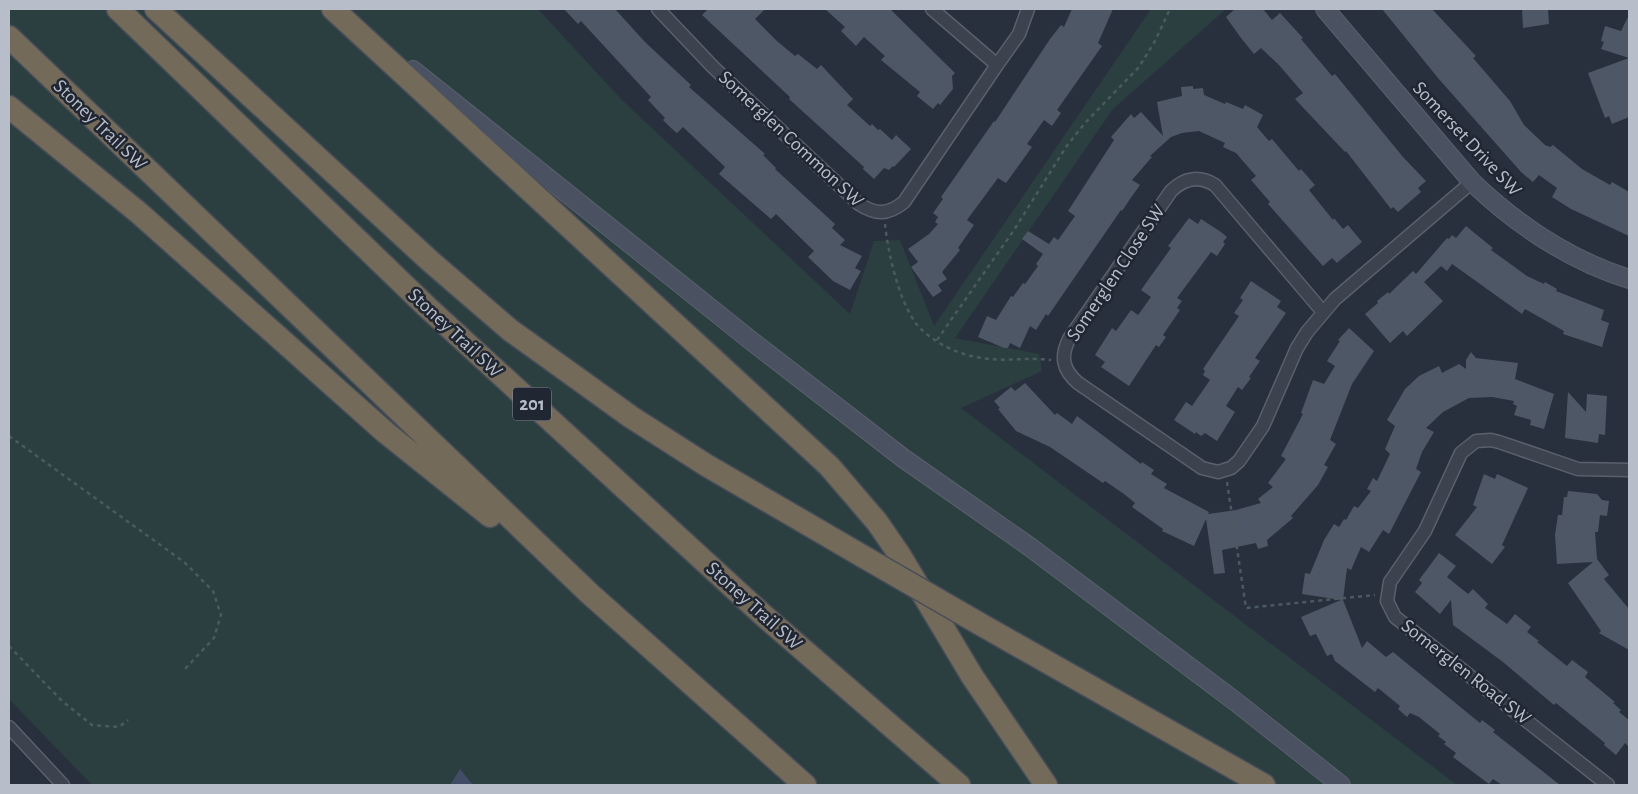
<svg xmlns="http://www.w3.org/2000/svg" width="1638" height="794" font-family="'Alegreya Sans',sans-serif">
	<style>
		.green { fill: #2b3e40 }
		.water { fill: #404d65 }
		.building { fill: #4e5766 }
		.lines { fill: none; stroke-linecap: round; stroke-linejoin: round }
		.street-casing { stroke: #5a606c; stroke-width: 15 }
		.secondary-casing { stroke: #5a606c; stroke-width: 20 }
		.highway-casing { stroke: #474d59; stroke-width: 25 }
		.path { stroke: #4a5a5e; stroke-width: 2.5; stroke-dasharray: 4 4; stroke-linecap: butt }
		.street { stroke: #3c424e; stroke-width: 12 }
		.secondary { stroke: #4a5161; stroke-width: 18 }
		.highway { stroke: #736a5a; stroke-width: 22 }
		.highway-bridge-casing { stroke: #474d59; stroke-width: 25; stroke-linecap: butt }
		.highway-bridge { stroke: #736a5a; stroke-width: 22 }
		.labels { text-anchor: middle; dominant-baseline: central; stroke-width: 5; stroke-linejoin: round; paint-order: stroke }
		.shield { fill: #202733; stroke: #8a919c; stroke-width: 1 }
		.shield-label { font-size: 19px; font-weight: bold; fill: #b8bec9 }
		.street-label { font-size: 20px; fill: #b8bec9; stroke: #202733 }
	</style>
	<rect width="100%" height="100%" fill="#28303e"/>
	<!-- green -->
	<path class="green" d="M 9,9 L 538,9 L 621,99 L 850,314 L 874,241 L 900,240 L 934,326 L 1151,9 L 1226,9 L 1113,109 L 955,338 L 1039,354 L 1042,371 L 961,408 L 1457,785 L 92,785 L 9,699 Z"/>
	<!-- water -->
	<path class="water" d="M 460,769 L 473,785 L 450,785 Z"/>
	<!-- building -->
	<path class="building" d="M 564,9 L 615,9 L 645,42 L 691,85 L 689,87 L 765,154 L 763,155 L 776,168 L 775,169 L 835,224 L 832,228 L 845,240 L 840,245 L 862,256 L 855,268 L 861,271 L 850,290 L 833,281 L 808,257 L 814,251 L 776,214 L 771,219 L 719,174 L 725,167 L 683,127 L 677,133 L 671,128 L 663,120 L 665,118 L 648,100 L 651,97 L 581,21 L 578,24 Z
		M 708,9 L 765,9 L 755,19 L 777,41 L 795,56 L 798,54 L 817,69 L 821,65 L 853,99 L 847,105 L 870,126 L 872,124 L 878,130 L 880,129 L 892,140 L 896,135 L 911,149 L 894,167 L 893,166 L 889,170 L 884,168 L 874,179 L 863,169 L 864,167 L 789,99 L 790,97 L 702,15 Z
		M 825,9 L 890,9 L 955,73 L 952,76 L 953,89 L 940,105 L 938,103 L 933,109 L 917,96 L 920,92 L 881,60 L 885,56 L 864,37 L 856,46 L 841,31 L 845,27 Z
		M 1072,9 L 1113,9 L 1098,43 L 1102,46 L 1057,110 L 1061,113 L 1052,126 L 1044,120 L 1027,144 L 1032,147 L 1006,183 L 998,178 L 967,220 L 974,225 L 958,248 L 960,250 L 942,272 L 947,279 L 938,285 L 942,291 L 933,297 L 911,267 L 918,262 L 908,249 L 929,234 L 938,224 L 935,222 L 938,217 L 933,213 L 943,199 L 941,197 L 994,121 L 995,122 L 1050,39 L 1061,25 L 1064,27 Z
		M 1235,9 L 1263,9 L 1272,20 L 1280,13 L 1303,38 L 1301,39 L 1332,76 L 1335,74 L 1403,157 L 1426,181 L 1418,188 L 1421,192 L 1398,212 L 1393,207 L 1391,209 L 1346,151 L 1345,152 L 1295,99 L 1303,93 L 1279,65 L 1261,48 L 1254,54 L 1241,38 L 1226,17 Z
		M 1382,9 L 1432,9 L 1476,56 L 1473,58 L 1510,101 L 1524,125 L 1545,145 L 1550,147 L 1553,145 L 1582,169 L 1610,185 L 1612,182 L 1629,192 L 1629,236 L 1571,209 L 1552,197 L 1557,188 L 1539,175 L 1533,182 L 1521,172 L 1438,78 Z
		M 1522,9 L 1548,9 L 1549,24 L 1523,28 Z
		M 1629,15 L 1629,117 L 1612,124 L 1609,116 L 1605,118 L 1588,73 L 1629,58 L 1601,49 L 1604,42 L 1601,41 L 1605,26 L 1621,31 Z
		M 1193,86 L 1193,89 L 1203,88 L 1204,95 L 1225,104 L 1226,102 L 1243,109 L 1245,105 L 1263,115 L 1257,127 L 1269,141 L 1272,139 L 1299,171 L 1301,169 L 1315,185 L 1309,190 L 1333,220 L 1334,218 L 1343,229 L 1348,225 L 1362,242 L 1339,261 L 1337,263 L 1332,258 L 1323,266 L 1268,204 L 1270,202 L 1251,180 L 1256,176 L 1236,153 L 1223,147 L 1225,143 L 1199,131 L 1182,133 L 1171,137 L 1150,156 L 1152,157 L 1132,180 L 1140,185 L 1130,199 L 1122,211 L 1121,210 L 1048,316 L 1046,314 L 1036,330 L 1030,326 L 1020,348 L 1010,343 L 1008,348 L 1004,348 L 978,337 L 987,316 L 996,320 L 1011,296 L 1013,297 L 1023,283 L 1025,284 L 1038,266 L 1036,264 L 1043,254 L 1022,239 L 1028,231 L 1049,244 L 1054,237 L 1058,240 L 1075,216 L 1068,211 L 1114,140 L 1111,137 L 1131,114 L 1134,118 L 1141,112 L 1163,136 L 1157,102 L 1182,96 L 1181,87 Z
		M 1189,218 L 1198,224 L 1201,219 L 1221,232 L 1227,237 L 1223,242 L 1225,244 L 1217,256 L 1211,252 L 1177,298 L 1182,301 L 1177,308 L 1180,310 L 1163,335 L 1166,337 L 1159,347 L 1156,345 L 1129,386 L 1101,367 L 1105,362 L 1095,355 L 1112,328 L 1116,331 L 1131,310 L 1138,315 L 1151,297 L 1141,290 L 1171,248 L 1168,246 Z
		M 1466,226 L 1493,248 L 1491,250 L 1527,276 L 1544,284 L 1545,282 L 1557,289 L 1556,291 L 1604,310 L 1601,320 L 1609,323 L 1602,347 L 1563,334 L 1564,331 L 1525,309 L 1522,314 L 1452,264 L 1447,271 L 1441,266 L 1424,282 L 1443,301 L 1407,336 L 1403,331 L 1390,343 L 1365,314 L 1378,303 L 1377,301 L 1388,292 L 1389,294 L 1413,271 L 1416,274 L 1447,238 L 1449,239 L 1452,235 L 1456,238 Z
		M 1251,281 L 1281,301 L 1277,307 L 1286,313 L 1255,358 L 1260,361 L 1249,377 L 1251,378 L 1242,390 L 1238,387 L 1226,406 L 1235,412 L 1217,441 L 1205,433 L 1201,436 L 1196,432 L 1195,434 L 1174,420 L 1186,402 L 1192,406 L 1210,380 L 1203,375 L 1205,371 L 1203,369 L 1239,316 L 1234,313 L 1243,300 L 1240,298 Z
		M 1349,328 L 1374,351 L 1352,384 L 1330,440 L 1336,444 L 1324,465 L 1328,467 L 1318,485 L 1291,516 L 1293,518 L 1267,540 L 1268,546 L 1258,549 L 1256,543 L 1222,550 L 1225,573 L 1214,574 L 1206,519 L 1194,546 L 1162,531 L 1163,529 L 1132,507 L 1135,503 L 1124,494 L 1105,481 L 1103,483 L 1050,447 L 1016,431 L 998,409 L 1000,408 L 994,401 L 1011,387 L 1015,391 L 1025,383 L 1055,415 L 1057,413 L 1072,424 L 1077,416 L 1141,464 L 1142,462 L 1154,470 L 1151,474 L 1167,484 L 1164,488 L 1209,512 L 1208,514 L 1236,510 L 1261,503 L 1258,499 L 1273,487 L 1268,483 L 1286,459 L 1281,456 L 1303,414 L 1301,413 L 1313,380 L 1324,384 L 1335,366 L 1327,361 L 1340,341 L 1338,340 Z
		M 1471,352 L 1476,358 L 1518,363 L 1515,379 L 1554,394 L 1544,429 L 1530,425 L 1531,420 L 1514,415 L 1517,406 L 1513,404 L 1514,401 L 1492,397 L 1469,398 L 1443,412 L 1426,428 L 1434,432 L 1422,452 L 1416,469 L 1421,472 L 1389,534 L 1383,530 L 1369,552 L 1361,547 L 1351,570 L 1347,568 L 1343,600 L 1362,648 L 1367,641 L 1386,657 L 1393,652 L 1480,723 L 1482,720 L 1495,730 L 1493,732 L 1560,785 L 1502,785 L 1493,779 L 1489,784 L 1453,757 L 1456,753 L 1444,744 L 1446,742 L 1438,736 L 1440,734 L 1419,717 L 1410,713 L 1407,717 L 1398,709 L 1400,706 L 1378,688 L 1375,692 L 1335,661 L 1332,654 L 1327,656 L 1316,634 L 1310,636 L 1301,617 L 1341,600 L 1302,594 L 1305,573 L 1310,574 L 1324,540 L 1334,524 L 1339,527 L 1344,519 L 1346,520 L 1354,506 L 1358,508 L 1371,491 L 1367,489 L 1373,478 L 1377,481 L 1390,454 L 1385,449 L 1395,426 L 1387,420 L 1405,389 L 1419,376 L 1439,366 L 1442,373 L 1459,364 L 1466,369 L 1466,360 Z
		M 1568,392 L 1586,412 L 1587,394 L 1607,396 L 1605,435 L 1599,434 L 1598,443 L 1565,438 Z
		M 1484,474 L 1495,479 L 1497,474 L 1528,488 L 1502,545 L 1505,547 L 1492,564 L 1455,535 L 1477,507 L 1473,505 Z
		M 1568,491 L 1597,494 L 1602,500 L 1609,501 L 1607,516 L 1600,515 L 1598,532 L 1595,532 L 1597,559 L 1609,575 L 1604,579 L 1629,609 L 1629,650 L 1599,633 L 1601,631 L 1568,583 L 1593,562 L 1557,564 L 1555,535 L 1558,515 L 1562,515 L 1564,497 L 1567,497 Z
		M 1439,553 L 1456,566 L 1447,577 L 1468,594 L 1473,589 L 1488,604 L 1485,608 L 1507,624 L 1515,614 L 1531,627 L 1527,632 L 1539,641 L 1537,642 L 1567,666 L 1572,660 L 1588,672 L 1585,677 L 1615,702 L 1613,703 L 1621,710 L 1619,712 L 1629,720 L 1629,747 L 1625,743 L 1616,755 L 1604,745 L 1605,743 L 1556,703 L 1554,705 L 1503,662 L 1453,625 L 1451,600 L 1440,614 L 1415,592 L 1422,583 L 1419,580 Z"/>
	<g class="lines">
		<defs>
			<path id="street" d="M 658,9 L 713,67 L 859,204 C 876,215 888,215 904,202 L 997,65 L 932,9
				M 997,65 L 1019,34 L 1028,9
				M 1323,312 L 1215,185 C 1199,175 1184,178 1171,191 L 1069,339 C 1060,357 1063,370 1078,383 L 1202,468 L 1218,472 L 1231,468 L 1239,461 L 1263,426 L 1297,348 L 1307,332 L 1335,299 L 1472,182
				M 9,727 L 63,785
				M 1608,785 L 1395,617 L 1387,601 L 1390,582 L 1425,531 L 1461,453 L 1476,441 L 1491,440 L 1499,442 L 1578,469 L 1629,470"/>
			<path id="secondary" d="M 1325,9 L 1472,182 C 1518,226 1569,260 1629,279
				M 413,70 L 749,339 L 903,458 L 1030,547 L 1236,702 L 1341,785"/>
			<path id="highway" d="M 118,9 L 427,307 L 763,615 L 959,785
				M 156,9 L 430,261 L 510,330 L 631,417 L 706,465 L 864,557
				M 333,9 L 829,466 L 877,522 L 899,554 L 972,676 L 1046,785
				M 9,37 L 590,594 L 805,785
				M 9,107 L 139,213 L 385,432 L 490,516
				M 980,624 L 1264,785"/>
		</defs>
		<!-- street casing -->
		<use href="#street" class="street-casing"/>
		<!-- secondary casing -->
		<use href="#secondary" class="secondary-casing"/>
		<!-- highway casing -->
		<use href="#highway" class="highway-casing"/>
		<!-- path -->
		<path class="path" d="M 885,224 C 888,253 899,303 918,326 C 934,343 959,355 982,358 C 1005,362 1028,357 1051,360
			M 937,340 L 1014,230 L 1066,147 L 1085,123 L 1139,67 L 1155,41 L 1170,9
			M 9,436 L 184,562 L 213,591 L 221,615 L 214,638 L 183,671
			M 1227,482 L 1246,608 L 1375,595
			M 9,646 L 62,701 L 92,725 L 119,727 L 128,720"/>
		<!-- street -->
		<use href="#street" class="street"/>
		<!-- secondary -->
		<use href="#secondary" class="secondary"/>
		<!-- highway -->
		<use href="#highway" class="highway"/>
		<defs>
			<path id="highway-bridge" d="M 864,557 L 980,624"/>
		</defs>
		<!-- highway-bridge casing -->
		<use href="#highway-bridge" class="highway-bridge-casing"/>
		<!-- highway-bridge -->
		<use href="#highway-bridge" class="highway-bridge"/>
	</g>
	<g class="labels">
		<!-- shield labels -->
		<rect class="shield" x="513" y="387.5" width="38" height="33" rx="4"/>
		<g class="shield-label">
			<text x="532" y="404">201</text>
		</g>
		<!-- street labels -->
		<g class="street-label">
			<text transform="translate(100 125) rotate(44)">Stoney Trail SW</text>
			<text transform="translate(791 139) rotate(43)">Somerglen Common SW</text>
			<text transform="translate(1467 139) rotate(47)">Somerset Drive SW</text>
			<text transform="translate(1116 273) rotate(-56)">Somerglen Close SW</text>
			<text transform="translate(455 333) rotate(43)">Stoney Trail SW</text>
			<text transform="translate(754 606) rotate(42)">Stoney Trail SW</text>
			<text transform="translate(1466 672) rotate(38)">Somerglen Road SW</text>
		</g>
	</g>
	<!-- border -->
	<rect width="1638" height="794" fill="none" stroke="#b8bec9" stroke-width="20"/>
</svg>
